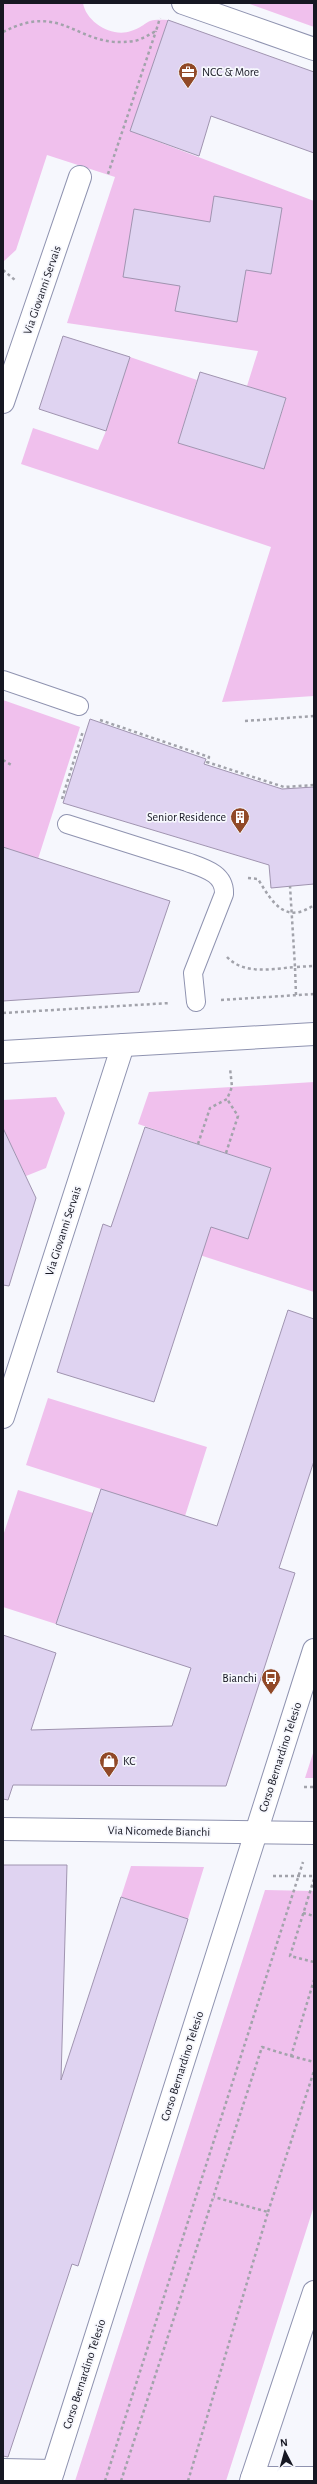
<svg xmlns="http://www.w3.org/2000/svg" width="317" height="2484" font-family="'Alegreya Sans',sans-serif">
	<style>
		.green { fill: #f0c0ed }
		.building { fill: #dfd3f1; stroke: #a094b0 }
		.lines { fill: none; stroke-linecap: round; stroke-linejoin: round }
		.lane-casing { stroke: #8f93b0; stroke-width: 20 }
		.street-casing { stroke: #8f93b0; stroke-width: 24 }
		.secondary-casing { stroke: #8f93b0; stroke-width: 24 }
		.path { stroke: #a2a3ab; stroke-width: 2.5; stroke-dasharray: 3 3; stroke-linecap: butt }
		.lane { stroke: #fff; stroke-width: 18 }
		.street { stroke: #fff; stroke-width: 22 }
		.secondary { stroke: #fff; stroke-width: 22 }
		.labels { text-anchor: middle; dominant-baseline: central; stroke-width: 3.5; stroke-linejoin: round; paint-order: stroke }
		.poi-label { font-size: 12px; fill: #161722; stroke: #f6f7fd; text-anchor: start }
		.street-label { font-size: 12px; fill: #161722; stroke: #f6f7fd }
	</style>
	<rect width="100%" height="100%" fill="#f6f7fd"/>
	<!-- green -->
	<path class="green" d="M 3,3 L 83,3 C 86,22 112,38 131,31 C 150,25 142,18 168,20 L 130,131 L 314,201 L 314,696 L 222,702 L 271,547 L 21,464 L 33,428 L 98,450 L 106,431 L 130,357 L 197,380 L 178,443 L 264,469 L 286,399 L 247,386 L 258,351 L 67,323 L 115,177 L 47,155 L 16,250 L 3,262 Z
		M 247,3 L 314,3 L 314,27 Z
		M 3,700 L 80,727 L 38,859 L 3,847 Z
		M 314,1082 L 314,1292 L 178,1248 L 188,1219 L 248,1238 L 271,1168 L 138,1124 L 149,1092 Z
		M 56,1097 L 65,1113 L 46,1168 L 26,1176 L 10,1143 L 3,1143 L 3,1100 Z
		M 48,1398 L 207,1447 L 185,1516 L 26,1465 Z
		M 18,1490 L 93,1513 L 56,1624 L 3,1607 L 3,1536 Z
		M 314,1750 L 314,1778 L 305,1778 Z
		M 131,1866 L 204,1867 L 188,1919 L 121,1897 Z
		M 265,1890 L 314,1891 L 314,2206 L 226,2481 L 75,2481 Z"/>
	<!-- building -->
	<path class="building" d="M 168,20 L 314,72 L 314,153 L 211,116 L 199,156 L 130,131 Z
		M 214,196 L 282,208 L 271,274 L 246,270 L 237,322 L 175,311 L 180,286 L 123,277 L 134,209 L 210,222 Z
		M 63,336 L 130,357 L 106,431 L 39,409 Z
		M 200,372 L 286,398 L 264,469 L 178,443 Z
		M 90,719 L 206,759 L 204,764 L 282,789 L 314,787 L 314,884 L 271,888 L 269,865 L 63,803 Z
		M 3,847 L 170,901 L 139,992 L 3,1001 Z
		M 145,1127 L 271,1168 L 248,1239 L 211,1227 L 154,1402 L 57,1372 L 103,1224 L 111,1227 Z
		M 3,1128 L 36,1198 L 9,1286 L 3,1285 Z
		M 288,1310 L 314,1319 L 314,1461 L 279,1568 L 295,1573 L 226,1786 L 13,1785 L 8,1800 L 3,1799 L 3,1635 L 56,1653 L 31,1730 L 172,1726 L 191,1668 L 56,1624 L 101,1489 L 217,1526 Z
		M 3,1865 L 67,1865 L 61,2080 L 121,1897 L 188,1919 L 78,2266 L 72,2264 L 8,2457 L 3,2456 Z"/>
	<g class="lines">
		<defs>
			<path id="lane" d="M 3,680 L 79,706
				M 67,824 L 187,862 C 203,868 225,873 224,894 L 193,973 L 196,1002"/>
			<path id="street" d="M 183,3 L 314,49
				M 3,402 L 80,177
				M 3,1417 L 123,1045
				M 3,1829 L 314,1833
				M 3,2470 L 53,2471
				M 252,2478 L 314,2478"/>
			<path id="secondary" d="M 3,1052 L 314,1034
				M 50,2481 L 314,1650
				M 251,2481 L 314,2292"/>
		</defs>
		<!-- lane casing -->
		<use href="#lane" class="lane-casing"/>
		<!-- street casing -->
		<use href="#street" class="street-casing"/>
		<!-- secondary casing -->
		<use href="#secondary" class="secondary-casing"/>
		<!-- path -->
		<path class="path" d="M 3,32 C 65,0 77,50 134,41 C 141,40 150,34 156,31 L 160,18
			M 108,174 L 156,31
			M 3,270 L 15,280
			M 100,720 L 209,757 L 207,762 L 284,787 L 314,785
			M 245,721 L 314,716
			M 3,760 L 13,766
			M 62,799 L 83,731
			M 248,878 L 258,879 C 272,902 285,925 314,905
			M 227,957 C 244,975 272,969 295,967 L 290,886
			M 296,995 L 295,967 L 314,966
			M 221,1000 L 314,994
			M 3,1013 L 170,1003
			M 198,1144 L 210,1108 L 227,1099 L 232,1087 L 230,1068
			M 226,1153 L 238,1116 L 227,1099
			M 304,1787 L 314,1787
			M 273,1876 L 314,1876
			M 314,1879 L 290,1956 L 314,1962
			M 303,1913 L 314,1916
			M 291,2056 L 314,2062
			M 268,2212 L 314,2071
			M 105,2481 L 303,1862
			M 121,2481 L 262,2047 L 291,2056 L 314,1980
			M 188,2481 L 268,2212 L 214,2197"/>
		<!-- lane -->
		<use href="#lane" class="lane"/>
		<!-- street -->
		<use href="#street" class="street"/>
		<!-- secondary -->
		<use href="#secondary" class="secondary"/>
	</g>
	<!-- icons -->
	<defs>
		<symbol id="office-pin" viewBox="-11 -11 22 30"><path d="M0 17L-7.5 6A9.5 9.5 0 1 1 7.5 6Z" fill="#914927" stroke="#f6f7fd"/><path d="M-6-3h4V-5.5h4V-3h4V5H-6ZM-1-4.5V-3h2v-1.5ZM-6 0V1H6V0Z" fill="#fff"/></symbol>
		<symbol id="building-pin" viewBox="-11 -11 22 30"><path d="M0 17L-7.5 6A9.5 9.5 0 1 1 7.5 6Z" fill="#914927" stroke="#f6f7fd"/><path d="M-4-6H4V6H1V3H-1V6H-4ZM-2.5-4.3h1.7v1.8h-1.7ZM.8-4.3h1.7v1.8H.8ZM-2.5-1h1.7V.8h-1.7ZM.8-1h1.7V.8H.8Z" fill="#fff"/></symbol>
		<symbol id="bus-pin" viewBox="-11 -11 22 30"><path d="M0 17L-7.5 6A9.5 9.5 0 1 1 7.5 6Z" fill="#914927" stroke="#f6f7fd"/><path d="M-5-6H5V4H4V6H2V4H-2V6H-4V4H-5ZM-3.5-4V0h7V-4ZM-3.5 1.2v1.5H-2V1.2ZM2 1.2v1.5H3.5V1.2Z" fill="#fff"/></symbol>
		<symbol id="shop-pin" viewBox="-11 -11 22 30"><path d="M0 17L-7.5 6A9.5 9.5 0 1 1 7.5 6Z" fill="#914927" stroke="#f6f7fd"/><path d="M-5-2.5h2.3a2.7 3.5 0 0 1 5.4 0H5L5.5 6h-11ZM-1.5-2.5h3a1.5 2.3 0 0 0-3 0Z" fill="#fff"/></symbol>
	</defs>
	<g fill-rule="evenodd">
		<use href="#office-pin" x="177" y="61" width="22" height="30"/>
		<use href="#building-pin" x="229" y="806" width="22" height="30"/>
		<use href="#bus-pin" x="260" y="1667" width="22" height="30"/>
		<use href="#shop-pin" x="98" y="1750" width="22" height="30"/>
	</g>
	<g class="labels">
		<!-- poi labels -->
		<g class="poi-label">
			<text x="202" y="72">NCC &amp; More</text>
			<text x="226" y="817" text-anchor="end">Senior Residence</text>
			<text x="257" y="1678" text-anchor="end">Bianchi</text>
			<text x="123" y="1761">KC</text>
		</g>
		<!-- street labels -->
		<g class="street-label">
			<text transform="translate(42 290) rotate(-71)">Via Giovanni Servais</text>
			<text transform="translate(63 1231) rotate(-72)">Via Giovanni Servais</text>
			<text transform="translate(280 1757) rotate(-72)">Corso Bernardino Telesio</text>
			<text transform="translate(159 1831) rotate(1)">Via Nicomede Bianchi</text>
			<text transform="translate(182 2066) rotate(-72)">Corso Bernardino Telesio</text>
			<text transform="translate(84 2374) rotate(-72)">Corso Bernardino Telesio</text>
		</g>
	</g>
	<!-- border -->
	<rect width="317" height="2484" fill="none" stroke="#161722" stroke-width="8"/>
	<!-- north arrow -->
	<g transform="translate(285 2452) rotate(354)" stroke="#f6f7fd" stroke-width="3" paint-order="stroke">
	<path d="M0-3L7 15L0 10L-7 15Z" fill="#161722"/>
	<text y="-6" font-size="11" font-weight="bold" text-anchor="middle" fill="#161722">N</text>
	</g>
</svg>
